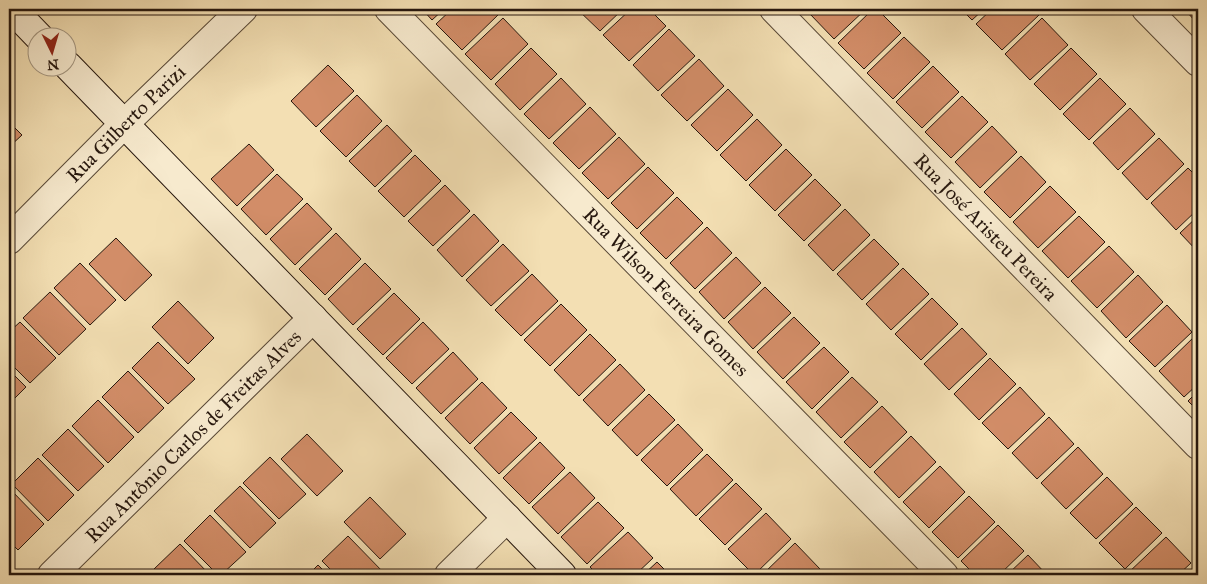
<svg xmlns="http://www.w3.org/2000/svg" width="1207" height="584" font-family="'IM FELL Great Primer',serif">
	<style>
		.building { fill: #d28d68; stroke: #26170e }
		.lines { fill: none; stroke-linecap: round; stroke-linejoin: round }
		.street-casing { stroke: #594937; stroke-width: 30 }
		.secondary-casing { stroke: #26170e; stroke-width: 30 }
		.street { stroke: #f7eace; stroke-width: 28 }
		.secondary { stroke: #f7eace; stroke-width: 28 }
		.labels { text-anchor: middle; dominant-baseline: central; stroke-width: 4; stroke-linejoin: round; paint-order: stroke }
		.street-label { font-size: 20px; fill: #26170e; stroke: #f7eace }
	</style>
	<rect width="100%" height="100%" fill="#f3dfb3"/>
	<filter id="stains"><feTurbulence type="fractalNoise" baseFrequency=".004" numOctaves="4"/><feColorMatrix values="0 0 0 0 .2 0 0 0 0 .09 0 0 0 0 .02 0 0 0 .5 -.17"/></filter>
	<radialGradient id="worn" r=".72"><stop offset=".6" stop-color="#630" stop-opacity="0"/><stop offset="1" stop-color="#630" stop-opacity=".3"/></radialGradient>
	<!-- building -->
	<path class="building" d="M 422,9 L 444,9 L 432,20 Z
		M 452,9 L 494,9 L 499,14 L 462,50 L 436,24 Z
		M 577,9 L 623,9 L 600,31 Z
		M 631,9 L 649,9 L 666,26 L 629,61 L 603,35 Z
		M 813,9 L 866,9 L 834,39 L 809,13 Z
		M 873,9 L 877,9 L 901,33 L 864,69 L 838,43 Z
		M 961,9 L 984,9 L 972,20 Z
		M 992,9 L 1033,9 L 1039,15 L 1002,50 L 976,24 Z
		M 1184,9 L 1198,9 L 1198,24 Z
		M 503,18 L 528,44 L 491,80 L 465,54 Z
		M 1042,18 L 1068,45 L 1030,80 L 1005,54 Z
		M 669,29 L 695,56 L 658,91 L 633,65 Z
		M 904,37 L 930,62 L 893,99 L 867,73 Z
		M 531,48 L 557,74 L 520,110 L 495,84 Z
		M 1071,48 L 1097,74 L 1060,110 L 1034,84 Z
		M 699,59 L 724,86 L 687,121 L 661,95 Z
		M 328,65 L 354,91 L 316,127 L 291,101 Z
		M 933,66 L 959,92 L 922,128 L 896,102 Z
		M 561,78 L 586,104 L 549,139 L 524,114 Z
		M 1100,78 L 1126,104 L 1089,140 L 1063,114 Z
		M 728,89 L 753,115 L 717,151 L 691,125 Z
		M 357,95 L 382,121 L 346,157 L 320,131 Z
		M 962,96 L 988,122 L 951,158 L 925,132 Z
		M 590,107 L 616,134 L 579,169 L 553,143 Z
		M 1130,108 L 1155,134 L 1118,170 L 1093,143 Z
		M 757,119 L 782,145 L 746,181 L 720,155 Z
		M 9,122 L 22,135 L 9,147 Z
		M 387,125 L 412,151 L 375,187 L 349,161 Z
		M 992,126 L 1017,152 L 980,188 L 955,162 Z
		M 619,137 L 645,164 L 608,199 L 582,173 Z
		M 1159,138 L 1184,164 L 1147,200 L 1122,173 Z
		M 249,144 L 274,170 L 237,206 L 211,179 Z
		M 786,149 L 812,175 L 775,211 L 749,185 Z
		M 415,155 L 441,181 L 404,217 L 378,191 Z
		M 1021,156 L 1046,182 L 1010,218 L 984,192 Z
		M 648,167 L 674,193 L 637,229 L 611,203 Z
		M 1188,168 L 1198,178 L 1198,209 L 1176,230 L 1151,203 Z
		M 277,174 L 303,199 L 266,235 L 241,209 Z
		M 815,179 L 841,205 L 804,241 L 778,215 Z
		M 445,185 L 470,211 L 433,246 L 408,221 Z
		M 1050,186 L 1076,212 L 1038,248 L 1013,222 Z
		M 677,197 L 703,223 L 666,259 L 640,233 Z
		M 307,203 L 332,229 L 295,265 L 270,239 Z
		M 845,209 L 870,235 L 833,271 L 808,245 Z
		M 474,214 L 499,241 L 462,277 L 437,250 Z
		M 1079,216 L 1105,242 L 1068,278 L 1042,251 Z
		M 1198,216 L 1198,252 L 1180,233 Z
		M 707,227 L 732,253 L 695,289 L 670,263 Z
		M 336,233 L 361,259 L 325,295 L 299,269 Z
		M 116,238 L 152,275 L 125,301 L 89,264 Z
		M 874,239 L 899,264 L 862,300 L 837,274 Z
		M 503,244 L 529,271 L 491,306 L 466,280 Z
		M 1109,246 L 1134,272 L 1097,308 L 1071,281 Z
		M 736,257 L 761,283 L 724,319 L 699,292 Z
		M 80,263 L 116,300 L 90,325 L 54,288 Z
		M 365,263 L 391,289 L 353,325 L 328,299 Z
		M 903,268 L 929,294 L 891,330 L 866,304 Z
		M 532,274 L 558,301 L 521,336 L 495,310 Z
		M 1138,275 L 1163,302 L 1126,338 L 1101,311 Z
		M 765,287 L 791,313 L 753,349 L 728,322 Z
		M 50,292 L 86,329 L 59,355 L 23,318 Z
		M 394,293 L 420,319 L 383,355 L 357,329 Z
		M 932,298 L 958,324 L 921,360 L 895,334 Z
		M 178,301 L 214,338 L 188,364 L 152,327 Z
		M 561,304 L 587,330 L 550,366 L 524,340 Z
		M 1167,305 L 1192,332 L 1155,367 L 1129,341 Z
		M 794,317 L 820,343 L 783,379 L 757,352 Z
		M 20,322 L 56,358 L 30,383 L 9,362 L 9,332 Z
		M 423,322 L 449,349 L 412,384 L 386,358 Z
		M 962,328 L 987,354 L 949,390 L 924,364 Z
		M 590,334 L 616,360 L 579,396 L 554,370 Z
		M 1196,335 L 1198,337 L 1198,384 L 1184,397 L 1159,371 Z
		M 158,342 L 195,379 L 168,404 L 132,368 Z
		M 824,347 L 849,372 L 812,409 L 786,382 Z
		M 453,352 L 478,379 L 441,414 L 416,388 Z
		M 990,358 L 1016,384 L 979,420 L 954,394 Z
		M 620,364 L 645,390 L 608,426 L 583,400 Z
		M 9,370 L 26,387 L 9,404 Z
		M 128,371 L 164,408 L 138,433 L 102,397 Z
		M 852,377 L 878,402 L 841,438 L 816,412 Z
		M 482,382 L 507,408 L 470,444 L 445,418 Z
		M 1020,387 L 1045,414 L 1008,449 L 982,423 Z
		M 1198,391 L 1198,411 L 1188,401 Z
		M 649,394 L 675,420 L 637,456 L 612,430 Z
		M 98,400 L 134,437 L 108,463 L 72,426 Z
		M 882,406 L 907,432 L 870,468 L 844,442 Z
		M 511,412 L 537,438 L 499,474 L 474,448 Z
		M 1049,417 L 1074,444 L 1037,479 L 1012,453 Z
		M 678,424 L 703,450 L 667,486 L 641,460 Z
		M 68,429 L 104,466 L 78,491 L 42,455 Z
		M 307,434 L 343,471 L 317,496 L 281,459 Z
		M 911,436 L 936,462 L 899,498 L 874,472 Z
		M 540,442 L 565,468 L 529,504 L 503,478 Z
		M 1078,447 L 1103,474 L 1066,509 L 1041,483 Z
		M 707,454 L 733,480 L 696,516 L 670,489 Z
		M 270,457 L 306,494 L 279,519 L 243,483 Z
		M 38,458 L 74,495 L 48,521 L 12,484 Z
		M 940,466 L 965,492 L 929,528 L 903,502 Z
		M 570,472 L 595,498 L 558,534 L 532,507 Z
		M 1107,477 L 1133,504 L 1096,539 L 1070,513 Z
		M 736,483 L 762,509 L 725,545 L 699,519 Z
		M 240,486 L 276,523 L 250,548 L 214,511 Z
		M 9,488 L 44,524 L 18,550 L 9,541 Z
		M 969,496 L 995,522 L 958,558 L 932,532 Z
		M 370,497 L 406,534 L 380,559 L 344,522 Z
		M 598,502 L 624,528 L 587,564 L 561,537 Z
		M 1136,507 L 1162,533 L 1125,569 L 1099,543 Z
		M 766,513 L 791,539 L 754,575 L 728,549 Z
		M 210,515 L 246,552 L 221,575 L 218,575 L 184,541 Z
		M 998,525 L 1024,551 L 999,575 L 975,575 L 961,561 Z
		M 628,532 L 653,558 L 635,575 L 598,575 L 590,567 Z
		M 348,536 L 384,573 L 382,575 L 336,575 L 322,561 Z
		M 1166,537 L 1191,563 L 1178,575 L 1131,575 L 1128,573 Z
		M 795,543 L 820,569 L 814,575 L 762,575 Z
		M 180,544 L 210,575 L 159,575 L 153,570 Z
		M 9,548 L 14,553 L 9,559 Z
		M 1028,555 L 1047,575 L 1007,575 Z
		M 657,562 L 670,575 L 643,575 Z
		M 318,565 L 328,575 L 308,575 Z
		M 1194,567 L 1198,571 L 1198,575 L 1186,575 Z"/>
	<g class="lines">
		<defs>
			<g id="street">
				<path id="s1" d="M 389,9 L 944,575"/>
				<path id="s2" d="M 774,9 L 1198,445"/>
				<path d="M 1146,9 L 1198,62"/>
				<path id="s3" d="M 9,240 L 124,124 L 243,9"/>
				<path id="s4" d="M 52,575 L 313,318"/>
				<path d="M 449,575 L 507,518"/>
			</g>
			<path id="secondary" d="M 12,9 L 40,38
				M 68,66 L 562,575"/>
		</defs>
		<!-- street casing -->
		<use href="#street" class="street-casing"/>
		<!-- secondary casing -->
		<use href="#secondary" class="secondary-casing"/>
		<!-- street -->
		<use href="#street" class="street"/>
		<!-- secondary -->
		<use href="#secondary" class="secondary"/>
	</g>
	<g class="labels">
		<!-- street labels -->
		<g class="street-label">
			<text stroke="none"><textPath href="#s3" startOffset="165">Rua Gilberto Parizi</textPath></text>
			<text stroke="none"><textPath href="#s2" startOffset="304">Rua José Aristeu Pereira</textPath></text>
			<text stroke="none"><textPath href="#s1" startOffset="396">Rua Wilson Ferreira Gomes</textPath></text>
			<text stroke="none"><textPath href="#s4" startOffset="198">Rua Antônio Carlos de Freitas Alves</textPath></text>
		</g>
	</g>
	<!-- margin -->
	<rect width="1207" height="584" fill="none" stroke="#f3dfb3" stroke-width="30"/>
	<rect x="10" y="10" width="1187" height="564" fill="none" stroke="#26170e" stroke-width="2.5"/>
	<rect x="15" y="15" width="1177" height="554" fill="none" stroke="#26170e"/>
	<!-- north arrow -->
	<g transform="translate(52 52) rotate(175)"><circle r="24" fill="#f7eace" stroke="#a39681"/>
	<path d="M0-4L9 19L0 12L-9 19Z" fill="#8f2418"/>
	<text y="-8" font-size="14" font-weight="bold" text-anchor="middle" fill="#26170e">N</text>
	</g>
	<rect width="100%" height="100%" filter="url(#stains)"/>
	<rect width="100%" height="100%" fill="url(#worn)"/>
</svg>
